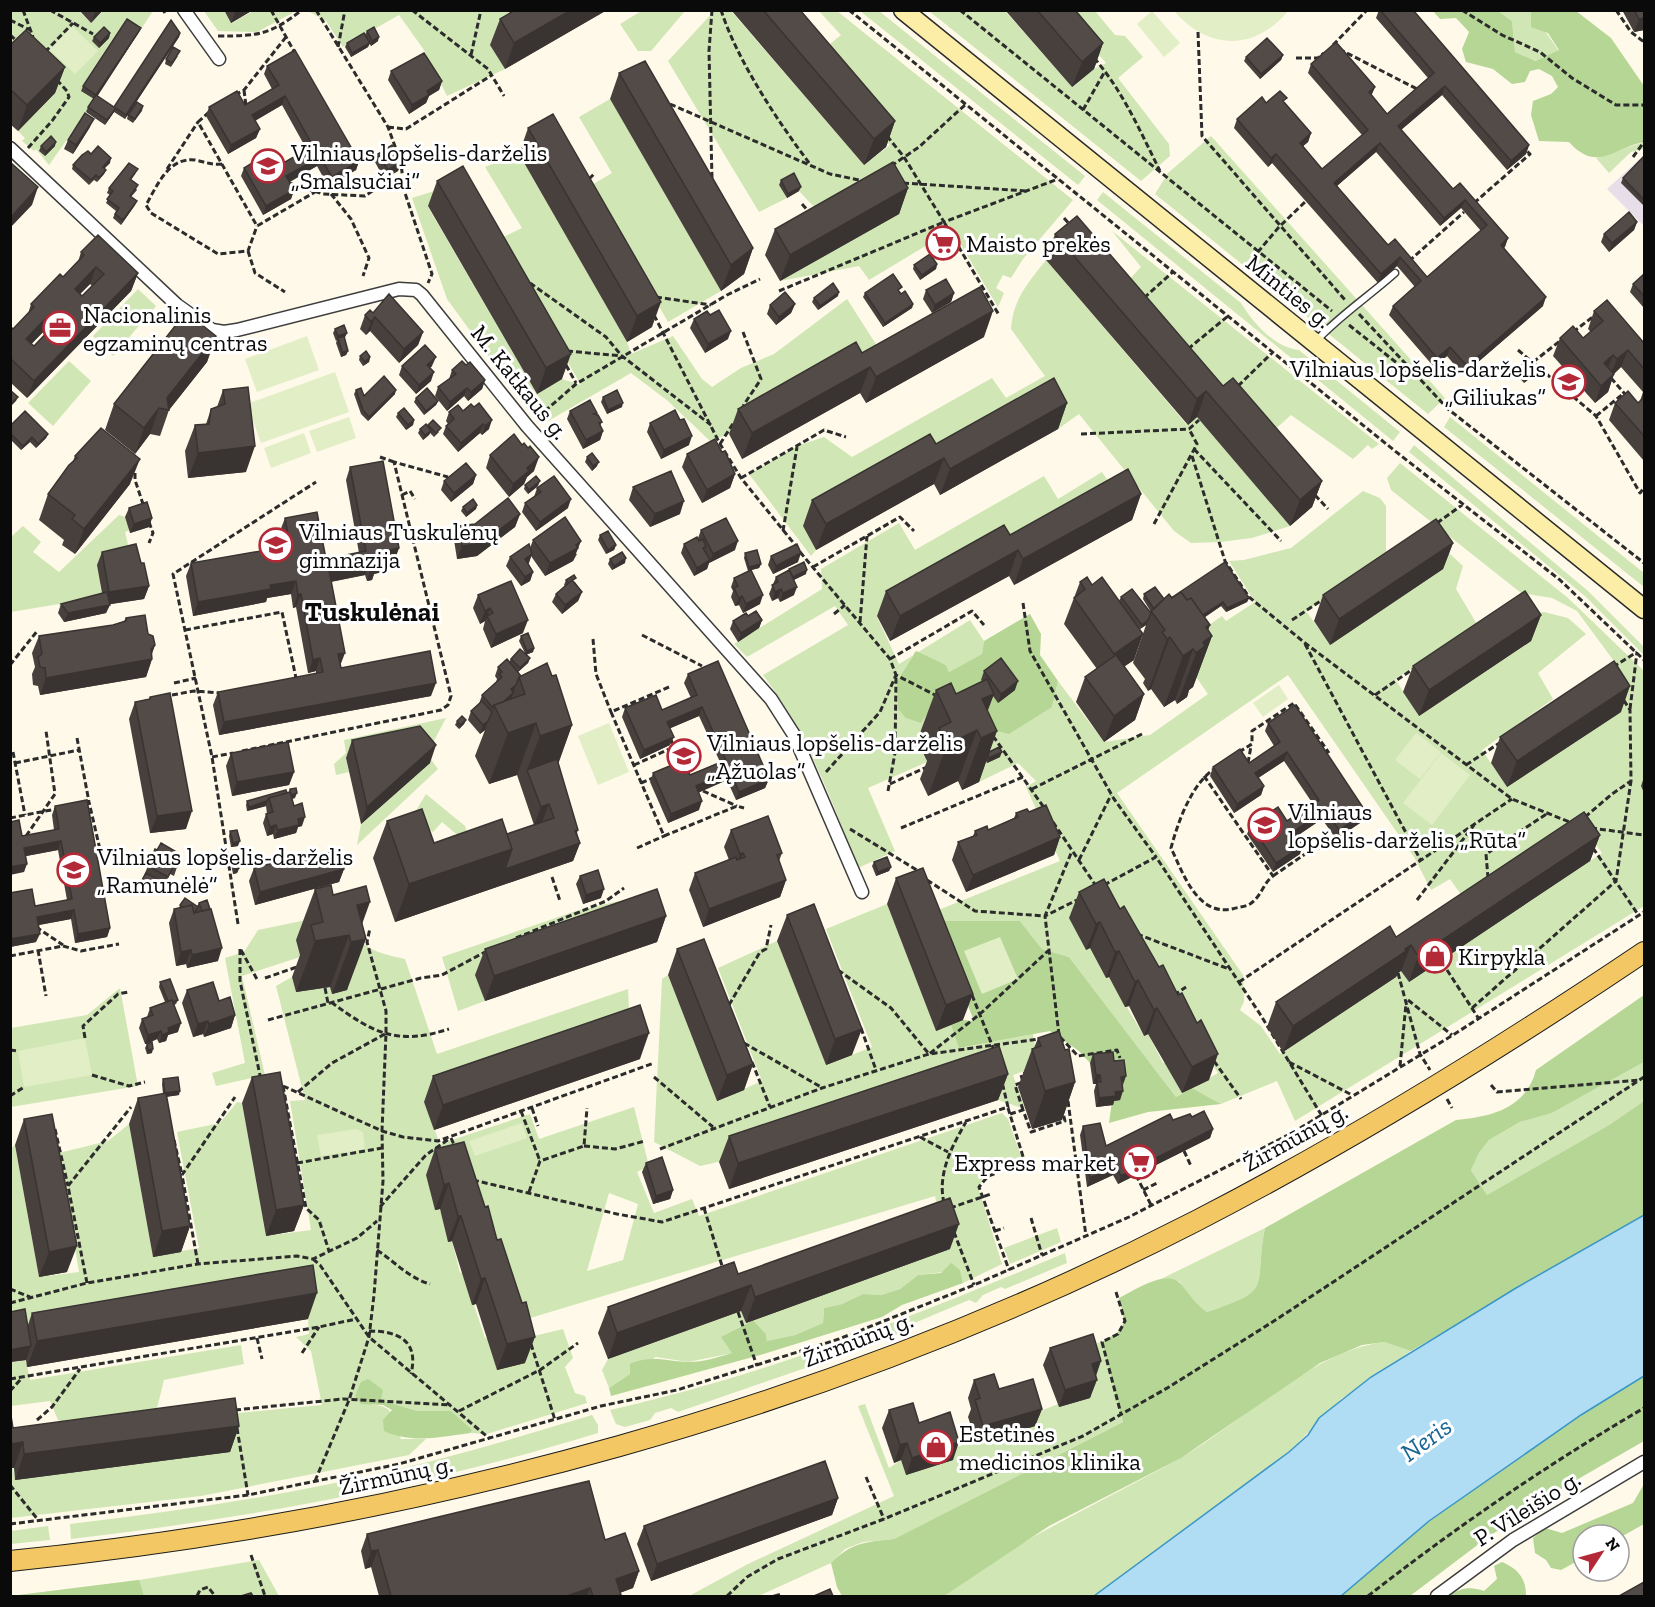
<svg xmlns="http://www.w3.org/2000/svg" width="1655" height="1607" font-family="'Zilla Slab',serif">
	<style>
		.industrial { fill: #e8dee9 }
		.green { fill: #d1e6b5; fill-rule: evenodd }
		.forest { fill: #b5d695 }
		.pitch { fill: #e2eec6 }
		.water { fill: #b0ddf3; stroke: #3a96c7; stroke-width: 1.5 }
		.lines { fill: none; stroke-linecap: round; stroke-linejoin: round }
		.lane-casing { stroke: #3d3d3d; stroke-width: 9 }
		.street-casing { stroke: #3d3d3d; stroke-width: 15 }
		.secondary-casing { stroke: #2c2c2c; stroke-width: 21 }
		.primary-casing { stroke: #1b1b1b; stroke-width: 22 }
		.path { stroke: #2c2c2c; stroke-width: 3; stroke-dasharray: 6 3; stroke-linecap: butt }
		.lane { stroke: #fff; stroke-width: 6 }
		.street { stroke: #fff; stroke-width: 12 }
		.secondary { stroke: #fceea6; stroke-width: 18 }
		.primary { stroke: #f3c864; stroke-width: 20 }
		.wall { fill: #47403d; fill-rule: evenodd }
		.shaded-wall { fill: #393432 }
		.building { fill: #524b47; stroke: #393432; stroke-width: 1.5; fill-rule: evenodd }
		.labels { text-anchor: middle; dominant-baseline: central; stroke-width: 6; stroke-linejoin: round; paint-order: stroke }
		.poi-label { font-size: 24px; fill: #0a0a0a; stroke: #fff; text-anchor: start }
		.street-label { font-size: 24px; fill: #0a0a0a; stroke: #fff }
		.water-label { font-size: 26px; font-style: italic; fill: #1a6695; stroke: #fff }
		.quarter-label { font-size: 27px; font-weight: bold; fill: #0a0a0a; stroke: #fff }
	</style>
	<rect width="100%" height="100%" fill="#fef9e8"/>
	<!-- industrial -->
	<path class="industrial" d="M 1644,155 L 1644,226 L 1607,189 Z"/>
	<!-- green -->
	<path class="green" d="M 643,10 L 685,10 L 685,11 L 651,51 L 638,51 L 620,24 Z
		M 11,11 L 79,11 L 91,23 L 103,11 L 153,11 L 139,32 L 81,90 L 95,100 L 49,165 L 36,149 L 34,151 L 22,141 L 25,138 L 18,131 L 55,93 L 11,61 Z
		M 204,11 L 224,11 L 232,23 L 253,11 L 296,11 L 257,32 L 218,31 Z
		M 308,11 L 308,10 L 550,11 L 491,45 L 505,69 L 447,96 L 424,50 L 399,15 L 343,47 L 326,21 Z
		M 714,11 L 731,11 L 864,165 L 890,145 L 814,57 L 841,35 L 819,11 L 837,11 L 1073,200 L 1023,259 L 1011,278 L 1003,275 L 996,288 L 1004,293 L 998,307 L 952,230 L 869,280 L 859,266 L 780,281 L 898,214 L 816,209 L 799,191 L 779,185 L 787,198 L 759,212 L 668,61 Z
		M 860,11 L 879,11 L 1085,176 L 1078,185 Z
		M 929,11 L 1005,11 L 1072,87 L 1094,69 L 1106,63 L 1060,11 L 1095,11 L 1115,35 L 1125,36 L 1143,57 L 1118,78 L 1169,144 L 1170,156 L 1141,181 Z
		M 1498,11 L 1531,11 L 1559,51 L 1537,61 L 1515,52 L 1512,21 Z
		M 610,99 L 721,291 L 668,322 L 590,186 L 612,173 L 579,117 Z
		M 1211,136 L 1445,398 L 1428,414 L 1155,194 L 1168,173 Z
		M 1644,142 L 1644,149 L 1631,152 L 1609,173 L 1596,158 Z
		M 519,154 L 627,342 L 631,354 L 673,336 L 702,379 L 712,387 L 741,368 L 774,354 L 847,299 L 881,352 L 729,434 L 710,441 L 668,401 L 631,373 L 543,424 L 528,410 L 447,299 L 412,198 L 450,186 L 428,207 L 537,394 L 562,379 L 581,385 L 497,240 L 522,228 L 485,167 Z
		M 1103,192 L 1241,303 C 1253,323 1275,348 1299,350 L 1400,432 L 1393,441 L 1097,200 Z
		M 1112,231 L 1379,444 L 1372,449 L 1368,445 L 1353,459 L 1291,415 L 1271,433 L 1198,373 L 1123,286 L 1141,267 Z
		M 1046,260 L 1187,425 L 1197,417 L 1290,526 L 1252,538 L 1220,542 L 1191,543 L 1174,531 L 1079,414 L 1058,429 L 926,470 L 803,526 L 816,550 L 811,556 L 749,474 L 797,446 L 824,437 L 852,457 L 992,378 L 1006,398 L 1045,376 L 1011,329 C 1013,299 1028,283 1046,260 Z
		M 138,289 L 156,306 L 113,356 L 93,336 Z
		M 69,361 L 91,381 L 53,426 L 28,403 Z
		M 1450,417 L 1644,573 L 1644,587 L 1444,427 Z
		M 1414,445 L 1588,591 L 1644,647 L 1644,655 L 1585,596 L 1409,452 Z
		M 1400,463 L 1568,598 L 1644,671 L 1644,784 L 1641,786 L 1644,793 L 1644,906 L 1295,1121 L 1277,1081 L 1221,1104 L 1192,1088 L 1218,1073 L 1103,901 L 1070,918 L 1086,950 L 1090,948 L 1106,978 L 1109,977 L 1144,1036 L 1148,1034 L 1163,1063 L 1166,1062 L 1182,1093 L 1176,1097 L 1069,957 L 1042,949 L 1020,921 L 935,921 L 931,913 L 1060,861 L 1026,787 L 1036,781 L 1018,763 L 979,782 L 963,751 L 917,742 L 927,762 L 868,788 L 895,851 L 858,868 C 832,801 807,733 763,675 L 848,625 L 835,606 L 747,657 L 734,644 L 822,589 L 821,569 L 899,523 L 915,550 L 1044,476 L 1058,499 L 1102,472 L 1118,495 L 877,617 L 899,664 L 970,620 L 984,641 L 982,654 L 949,672 L 946,665 L 915,652 L 897,681 L 938,697 L 1052,707 L 1058,681 L 1104,742 L 1150,735 L 1208,694 L 1176,648 L 1222,616 L 1226,621 L 1255,602 L 1229,561 L 1244,560 L 1291,548 L 1363,491 L 1380,498 L 1386,506 L 1386,558 L 1306,611 L 1330,644 L 1435,540 L 1463,566 L 1456,589 L 1478,626 L 1395,679 L 1419,716 L 1515,616 L 1544,612 L 1568,618 L 1586,634 L 1538,673 L 1553,699 L 1482,750 L 1507,787 L 1600,680 L 1619,668 L 1577,611 L 1552,598 L 1521,593 L 1391,490 L 1387,478 ZM 1288,675 L 1414,857 L 1431,890 L 1450,879 L 1462,896 L 1577,819 L 1602,853 L 1409,982 L 1401,971 L 1396,977 L 1280,1054 L 1261,1026 L 1240,1010 L 1244,1002 L 1243,975 L 1117,793 Z
		M 119,515 L 125,517 L 130,530 L 125,532 L 131,557 L 100,585 L 104,601 L 61,611 L 59,604 L 11,612 L 11,537 L 23,526 L 41,542 L 33,552 L 59,572 Z
		M 446,718 L 427,754 L 438,769 L 357,845 L 361,824 L 430,762 L 346,758 L 349,772 L 336,775 L 334,764 L 346,753 L 344,740 Z
		M 426,794 L 465,826 L 477,861 L 461,838 L 442,822 L 433,832 L 412,817 Z
		M 619,901 L 647,915 L 476,975 L 485,1001 L 458,1011 L 442,957 L 576,911 Z
		M 887,904 L 936,1031 L 951,1025 L 960,1048 L 1033,1034 L 1038,1066 L 1013,1075 L 1025,1109 L 998,1100 L 700,1166 L 654,1142 L 662,979 L 668,975 L 717,1101 L 762,1081 L 718,968 L 777,941 L 826,1065 L 872,1047 L 826,929 Z
		M 335,914 C 354,924 351,933 364,944 C 375,953 392,956 405,959 L 437,1054 L 628,989 L 630,1030 L 424,1102 L 440,1144 L 530,1114 L 539,1139 L 634,1107 L 649,1166 L 637,1172 L 654,1213 L 692,1199 L 699,1216 L 1002,1113 L 1008,1119 L 1023,1162 L 987,1174 L 978,1187 L 1002,1264 L 963,1283 L 960,1270 L 918,1275 L 900,1289 L 881,1295 L 863,1294 L 842,1304 L 824,1308 L 823,1323 L 795,1335 L 767,1341 L 766,1334 L 753,1320 L 941,1223 L 935,1196 L 527,1319 L 455,1168 L 426,1175 L 452,1241 L 460,1273 L 463,1272 L 485,1338 L 534,1336 L 563,1329 L 573,1358 L 565,1367 L 575,1393 L 585,1396 L 587,1403 L 487,1434 L 470,1433 L 471,1430 L 451,1411 L 417,1411 L 381,1400 L 371,1405 C 394,1404 395,1420 401,1439 L 426,1439 L 409,1455 L 201,1496 L 11,1518 L 11,1469 L 13,1468 L 15,1480 L 238,1413 L 322,1405 L 311,1351 L 296,1337 L 309,1334 L 308,1319 L 23,1338 L 11,1324 L 10,1149 L 15,1145 L 39,1277 L 79,1272 L 59,1153 L 108,1141 L 129,1124 L 153,1256 L 199,1248 L 177,1132 L 220,1123 L 237,1102 L 242,1103 L 266,1236 L 311,1230 L 290,1101 L 305,1100 L 276,986 L 292,977 L 296,992 L 319,986 L 320,989 L 330,987 L 347,990 L 300,957 L 242,976 L 265,1075 L 216,1086 L 212,1073 L 245,1063 L 225,958 L 244,952 L 258,930 ZM 609,1193 L 638,1204 L 623,1260 L 587,1271 Z
		M 120,988 L 138,1086 L 11,1107 L 11,1028 L 87,1015 Z
		M 1644,1062 L 1644,1101 L 1609,1125 L 1487,1195 L 1471,1170 L 1479,1153 L 1489,1140 L 1520,1122 L 1552,1113 Z
		M 1057,1228 L 1061,1242 L 1010,1264 L 1004,1248 Z
		M 1265,1228 C 1253,1289 1276,1289 1207,1312 L 1195,1304 L 1179,1281 L 1161,1279 Z
		M 1065,1253 L 1067,1263 L 1005,1289 L 1001,1287 L 983,1295 L 976,1303 L 969,1300 L 912,1324 L 907,1330 L 840,1356 L 832,1353 L 817,1359 L 814,1365 L 678,1412 L 671,1408 L 655,1413 L 650,1420 L 625,1427 L 616,1424 L 610,1410 C 770,1374 914,1316 1065,1253 Z
		M 741,1311 L 746,1323 L 722,1337 L 733,1353 L 688,1362 L 656,1357 L 609,1388 L 602,1370 L 608,1359 Z
		M 1102,1342 L 1123,1422 L 894,1539 L 863,1542 L 845,1549 L 831,1563 L 763,1594 L 757,1596 L 689,1596 L 748,1564 L 894,1496 L 858,1406 L 865,1404 L 889,1468 L 901,1460 L 906,1475 L 953,1460 L 949,1450 C 987,1437 1021,1418 1058,1404 L 1059,1407 L 1090,1398 L 1086,1352 L 1098,1348 L 1097,1343 Z
		M 1384,1342 L 1411,1351 L 1341,1399 L 1289,1452 L 1094,1596 L 944,1596 C 1016,1539 1100,1504 1180,1458 C 1243,1422 1312,1351 1384,1342 Z
		M 241,1345 L 244,1364 L 164,1380 L 156,1412 L 68,1423 L 58,1420 L 50,1401 L 11,1406 L 11,1362 L 26,1360 L 30,1380 Z
		M 592,1415 L 598,1425 L 598,1433 C 426,1486 250,1518 71,1539 L 70,1524 C 180,1511 290,1495 398,1469 C 464,1454 528,1434 592,1415 Z
		M 48,1526 L 50,1540 L 11,1544 L 11,1531 Z
		M 259,1560 L 279,1596 L 11,1596 L 139,1580 Z"/>
	<!-- forest -->
	<path class="forest" d="M 1433,11 L 1498,11 L 1512,21 L 1515,52 L 1536,61 L 1559,50 L 1548,33 L 1531,27 L 1531,11 L 1576,11 L 1611,38 L 1644,86 L 1644,142 C 1613,148 1597,173 1569,142 L 1539,141 L 1531,115 L 1533,101 L 1551,94 L 1558,87 L 1552,76 L 1539,69 L 1530,71 L 1525,82 L 1512,84 L 1493,69 L 1466,62 L 1462,49 L 1469,32 L 1456,18 L 1440,19 Z
		M 1030,614 L 1041,634 L 1040,655 L 1058,681 L 1052,707 L 1009,734 L 986,728 L 938,697 L 921,723 L 906,718 L 898,709 L 897,681 L 916,651 L 946,665 L 949,672 L 982,654 L 984,641 Z
		M 935,921 L 1020,921 L 1042,949 L 1069,957 L 1176,1097 L 1192,1088 L 1221,1104 L 1148,1112 L 1109,1123 L 1112,1101 L 1090,1063 L 1079,1051 L 1050,1031 L 959,1048 L 951,1025 L 963,1020 L 974,1021 Z
		M 1644,995 L 1644,1062 L 1552,1113 L 1520,1122 L 1489,1140 L 1479,1153 L 1471,1170 L 1487,1195 L 1609,1125 L 1644,1101 L 1644,1215 L 1411,1351 L 1384,1342 L 1362,1345 L 1320,1363 L 1181,1458 L 1049,1526 L 944,1596 L 842,1596 L 837,1587 L 831,1563 C 852,1542 866,1542 894,1539 L 1123,1422 L 1102,1342 C 1128,1328 1126,1325 1119,1298 C 1133,1291 1167,1268 1181,1284 C 1190,1295 1195,1304 1207,1312 C 1276,1289 1253,1289 1265,1228 L 1456,1120 C 1492,1117 1526,1108 1536,1070 Z
		M 951,1263 L 960,1270 L 963,1283 L 902,1305 L 882,1317 L 760,1355 L 611,1396 L 609,1388 L 630,1374 L 630,1364 C 651,1355 665,1361 686,1362 C 701,1363 718,1357 732,1353 L 721,1337 L 753,1320 L 766,1334 L 767,1341 L 795,1335 L 823,1323 L 824,1308 L 842,1304 L 863,1294 L 881,1295 L 900,1289 L 918,1275 L 941,1273 Z
		M 1644,1376 L 1644,1441 L 1566,1486 L 1488,1537 L 1410,1596 L 1341,1596 L 1429,1521 L 1581,1415 Z
		M 368,1379 L 383,1390 L 381,1400 L 417,1411 L 451,1411 L 472,1430 L 470,1433 C 440,1437 412,1444 384,1431 L 383,1420 L 392,1410 L 383,1405 L 361,1404 L 355,1396 L 361,1382 Z
		M 1644,1484 L 1644,1524 L 1619,1538 L 1619,1535 L 1583,1535 L 1583,1558 L 1561,1570 L 1551,1568 L 1546,1560 L 1535,1553 L 1533,1538 L 1545,1528 L 1562,1533 L 1633,1503 Z
		M 1502,1562 C 1518,1569 1526,1578 1526,1596 L 1449,1596 C 1460,1588 1470,1586 1484,1591 L 1497,1579 L 1494,1566 Z
		M 139,1580 L 144,1596 L 11,1596 Z"/>
	<!-- pitch -->
	<path class="pitch" d="M 1152,11 L 1180,43 L 1164,57 L 1137,24 Z
		M 1174,11 L 1288,11 C 1254,52 1208,50 1174,11 Z
		M 72,26 L 98,51 L 75,74 L 49,49 Z
		M 307,336 L 319,370 L 257,392 L 245,359 Z
		M 335,372 L 349,412 L 261,443 L 247,404 Z
		M 349,417 L 356,438 L 317,452 L 309,431 Z
		M 304,433 L 311,453 L 271,468 L 264,448 Z
		M 1279,685 L 1288,699 L 1263,717 L 1253,703 Z
		M 609,723 L 629,772 L 598,785 L 578,736 Z
		M 1416,733 L 1441,752 L 1420,779 L 1395,760 Z
		M 1441,753 L 1470,775 L 1432,825 L 1403,803 Z
		M 1000,937 L 1018,979 L 982,994 L 964,951 Z
		M 85,1038 L 92,1075 L 24,1087 L 18,1051 Z
		M 522,1123 L 527,1138 L 475,1156 L 469,1141 Z
		M 356,1129 L 363,1132 L 365,1149 L 321,1156 L 317,1135 Z"/>
	<!-- water -->
	<path class="water" d="M 1644,1215 L 1644,1376 L 1581,1415 L 1429,1521 L 1341,1596 L 1094,1596 L 1289,1452 L 1308,1435 L 1319,1418 L 1371,1377 L 1516,1288 Z"/>
	<g class="lines">
		<defs>
			<path id="lane" d="M 1315,342 C 1339,316 1368,297 1395,273"/>
			<path id="street" d="M 184,10 L 219,59
				M 10,148 L 177,305 L 212,330 L 224,332 L 237,330 L 399,289 L 416,290 L 422,295 L 527,426 L 771,699 L 794,735 L 862,892
				M 1437,1596 L 1513,1540 L 1644,1462"/>
			<path id="secondary" d="M 903,10 L 1644,609"/>
			<path id="primary" d="M 10,1561 C 419,1520 830,1409 1196,1221 C 1351,1141 1500,1049 1644,952"/>
		</defs>
		<!-- lane casing -->
		<use href="#lane" class="lane-casing"/>
		<!-- street casing -->
		<use href="#street" class="street-casing"/>
		<!-- secondary casing -->
		<use href="#secondary" class="secondary-casing"/>
		<!-- primary casing -->
		<use href="#primary" class="primary-casing"/>
		<!-- path -->
		<path class="path" d="M 23,10 L 33,37
			M 50,10 L 93,34
			M 163,10 L 165,13
			M 271,10 L 295,53
			M 316,10 L 388,127 L 401,163 L 404,190 L 432,274 L 428,283
			M 412,10 L 488,69 L 504,96
			M 712,10 L 709,51 L 712,179
			M 721,10 C 737,60 778,122 810,164
			M 849,10 L 1395,451 L 1560,580 L 1644,660
			M 960,10 L 1332,311
			M 1349,10 L 1349,11
			M 1462,10 L 1502,35 L 1540,52 L 1572,78 L 1616,105 L 1644,105
			M 1616,10 L 1631,32 L 1644,42
			M 10,20 L 30,30
			M 1198,32 L 1202,136 L 1346,301
			M 10,35 L 18,42
			M 218,36 C 258,36 270,35 302,10
			M 1333,45 L 1367,10
			M 338,47 L 345,10
			M 1339,49 L 1419,90
			M 45,52 L 73,23
			M 471,55 L 481,10
			M 1094,58 C 1123,91 1141,133 1160,171
			M 1296,58 L 1318,58 L 1324,53
			M 244,90 L 246,106
			M 235,95 L 244,90 L 286,37
			M 670,104 L 830,174 L 864,181
			M 1083,110 L 1105,71
			M 209,112 L 198,122 L 257,226 L 315,192
			M 388,127 L 406,129 L 492,75
			M 887,136 L 904,157 L 944,222 L 1058,179
			M 28,148 L 52,121 L 69,97 L 67,91 L 57,80
			M 1633,157 L 1644,142
			M 401,163 L 427,155
			M 222,164 C 211,165 205,162 195,160 C 168,157 157,186 146,205 L 151,213 L 218,254 L 248,251 L 257,226
			M 891,166 L 919,147 L 966,104
			M 167,169 L 198,122
			M 589,179 L 595,173
			M 289,183 L 323,194 L 365,196 L 378,187
			M 903,183 L 1027,191
			M 331,194 L 351,219 L 369,258 L 363,276
			M 1474,203 L 1530,154 L 1526,150
			M 802,204 L 810,213
			M 1064,218 L 1071,226
			M 248,251 L 255,273 L 285,292
			M 1409,261 L 1464,212
			M 1246,266 L 1279,227 L 1306,201
			M 530,283 L 606,337 L 621,355
			M 779,291 L 944,222 L 999,315
			M 656,297 L 711,305
			M 1144,298 L 1174,271
			M 1359,314 L 1448,409 L 1644,563
			M 654,315 L 720,444 L 741,478 L 796,546
			M 1349,325 L 1412,375
			M 743,332 L 761,379 L 743,406
			M 1573,332 L 1594,316
			M 1188,349 L 1228,316
			M 1518,350 L 1596,416 L 1640,493 L 1644,488
			M 567,351 L 622,356 L 711,425
			M 1533,362 L 1560,341
			M 566,365 L 576,383
			M 1611,378 L 1624,393
			M 1238,386 L 1273,352
			M 1596,416 L 1624,393 L 1626,395
			M 538,417 L 576,384 L 727,295 L 760,279
			M 1081,434 L 1189,429 L 1199,420
			M 720,444 L 734,422
			M 1194,449 L 1281,541
			M 1192,456 L 1225,561 L 1249,597 L 1305,643 L 1512,799 L 1572,823
			M 380,457 L 394,462
			M 135,473 L 135,480 L 144,507
			M 741,478 L 824,430 L 846,437
			M 402,495 L 410,491 L 415,499
			M 1315,495 L 1328,509
			M 149,522 L 153,533 L 149,543
			M 1437,523 L 1462,505
			M 1154,524 L 1197,444 L 1189,429
			M 783,531 L 797,447
			M 800,552 L 890,659 L 896,675 L 937,696
			M 813,567 L 900,517 L 914,531
			M 1023,603 L 1030,651 L 1114,799 L 1156,857
			M 834,614 L 845,605
			M 1292,620 L 1322,600
			M 860,622 L 867,536
			M 185,630 L 282,612 L 296,678 L 293,678
			M 642,635 L 702,666
			M 593,639 L 596,674 L 611,712
			M 1305,644 L 1420,859
			M 890,659 L 972,611 L 984,625
			M 10,665 L 38,630
			M 1613,667 L 1637,652
			M 174,683 L 196,678
			M 669,687 L 611,712 L 664,836 L 737,806 L 744,808
			M 172,695 L 194,691 L 219,693
			M 1375,695 L 1413,669
			M 1630,709 L 1637,652
			M 993,736 L 1045,809
			M 77,738 L 89,802
			M 242,751 L 441,710 L 448,705 L 451,696 L 394,462 L 448,477
			M 13,752 L 25,815
			M 1239,752 L 1252,744 L 1252,731 L 1294,703 L 1329,753
			M 212,757 L 233,753
			M 15,763 L 79,750
			M 1248,763 L 1251,746
			M 634,765 L 674,747 L 671,740
			M 1466,765 L 1501,742
			M 826,772 L 880,712 L 896,675
			M 1204,776 L 1273,876 C 1263,883 1262,896 1250,904 C 1245,907 1238,907 1232,909 C 1197,916 1183,873 1171,848 C 1178,822 1191,785 1214,769
			M 641,783 L 653,778
			M 890,784 L 927,767
			M 1032,789 L 1142,734
			M 703,791 L 737,806
			M 888,791 L 895,753 L 896,677
			M 86,802 L 89,802 L 104,867
			M 1585,817 L 1612,794 L 1631,781 L 1630,710 L 1623,699
			M 10,818 L 56,809
			M 1053,822 L 1096,886
			M 901,828 L 1023,777
			M 1591,828 L 1644,835
			M 850,829 L 920,872
			M 26,836 L 55,794 L 46,731
			M 1299,845 L 1311,850
			M 637,848 L 664,836
			M 1593,848 L 1639,916
			M 1079,860 L 1111,795
			M 1273,876 L 1311,850 L 1341,844
			M 552,877 L 560,901
			M 1488,878 L 1486,854 L 1548,813
			M 927,880 L 975,911 L 1045,916 L 1072,851
			M 1104,885 L 1156,857 L 1260,1014 L 1322,1116
			M 1417,900 L 1474,825
			M 238,924 L 212,757 L 173,574 L 316,482
			M 36,927 L 63,945
			M 1137,934 L 1229,969
			M 516,938 L 606,901 L 624,888
			M 240,949 L 240,981 L 261,1080
			M 38,950 L 46,996
			M 241,950 L 258,981
			M 10,956 L 63,946 L 81,951 L 119,944
			M 838,970 L 891,1008 L 929,1054 L 980,1014 L 1049,950
			M 1447,970 L 1479,1019
			M 1398,973 L 1420,1054 L 1430,1070
			M 265,978 L 297,967
			M 1239,982 L 1512,799
			M 325,988 L 328,1003
			M 972,995 L 994,1050
			M 1174,995 L 1186,987
			M 1408,1000 L 1452,1035
			M 331,1002 C 373,1033 397,1046 449,1029
			M 729,1005 L 760,952 L 766,949 L 771,925
			M 1472,1008 L 1616,881 L 1631,781
			M 268,1020 L 421,978 L 442,975 L 485,952
			M 861,1028 L 876,1070
			M 1059,1035 L 1045,916 L 1077,900
			M 1060,1037 L 1078,1056 L 1117,1050 L 1120,1058
			M 85,1038 L 83,1026 L 118,994 L 128,992
			M 744,1043 L 821,1087
			M 10,1050 L 18,1051
			M 1214,1061 L 1241,1099
			M 752,1062 L 770,1107
			M 1289,1062 L 1352,1095
			M 1400,1066 L 1406,1004
			M 92,1075 L 129,1086 L 145,1082
			M 654,1077 L 713,1127
			M 1491,1085 L 1497,1092 L 1639,1080
			M 283,1086 L 382,1131 L 403,1137 L 438,1141 L 654,1063
			M 283,1086 L 306,1208 L 319,1220 L 329,1251
			M 298,1092 L 332,1063 L 385,1034
			M 10,1096 L 24,1087
			M 1447,1099 L 1452,1108
			M 1068,1101 L 1086,1236
			M 532,1108 L 538,1126
			M 1008,1108 L 1025,1163 L 988,1176 L 979,1187 L 1009,1270
			M 1023,1110 L 1015,1085 L 1023,1082 L 1021,1075 L 1025,1073
			M 521,1111 L 540,1161
			M 1010,1114 L 1023,1110 L 1031,1132 L 1065,1121 L 1063,1113
			M 55,1129 L 68,1186
			M 920,1137 L 948,1152
			M 451,1138 L 455,1147
			M 174,1140 L 182,1175
			M 584,1146 L 615,1149 L 645,1141
			M 660,1149 L 822,1088 L 929,1054 L 1039,1039
			M 1184,1151 L 1191,1166
			M 297,1163 L 382,1148
			M 1136,1175 L 1151,1205
			M 473,1180 L 617,1214 L 662,1222 L 1008,1107 L 1002,1082
			M 1143,1190 L 1157,1183
			M 529,1192 L 540,1161 L 584,1146 L 587,1108
			M 944,1203 C 937,1174 952,1146 966,1122
			M 380,1207 L 426,1155 L 449,1139
			M 704,1208 L 723,1269
			M 950,1208 L 991,1194
			M 1031,1218 L 1042,1255
			M 995,1231 L 1004,1228
			M 954,1232 L 974,1285
			M 377,1250 C 395,1262 409,1278 430,1284
			M 313,1259 L 320,1265 L 369,1337 L 490,1439
			M 198,1264 L 182,1175 L 235,1097
			M 87,1283 L 68,1186 L 131,1107
			M 10,1289 L 30,1297
			M 1116,1292 L 1125,1321 L 1118,1334 L 1102,1342 L 1121,1414
			M 10,1303 L 87,1283 L 198,1264 L 297,1256 L 313,1259 L 357,1238 L 377,1221
			M 738,1312 L 757,1366
			M 369,1331 C 399,1331 419,1341 411,1374
			M 257,1338 L 262,1359
			M 531,1344 L 555,1420
			M 302,1353 L 319,1327
			M 10,1379 L 319,1327 L 356,1319
			M 10,1391 L 21,1379
			M 235,1410 L 343,1399 L 451,1405
			M 459,1411 L 540,1370 L 578,1343
			M 37,1420 L 52,1407 L 80,1369
			M 237,1428 L 248,1495
			M 866,1477 L 884,1519
			M 315,1481 L 349,1400 L 369,1337 L 374,1295 L 383,1181 L 382,1131 L 386,1033 L 386,1011 L 367,942 L 370,928
			M 10,1485 L 39,1521
			M 10,1524 L 248,1495 L 399,1464 L 601,1406 L 677,1390 L 839,1339 L 974,1285 L 1129,1217 L 1292,1133 L 1453,1035 L 1644,912
			M 251,1555 L 265,1596
			M 197,1596 L 200,1590 L 208,1587 L 215,1596
			M 727,1596 L 747,1577 L 778,1559 L 884,1519 L 1083,1436 L 1169,1387 L 1274,1321 L 1644,1077
			M 1368,1596 C 1455,1528 1548,1464 1644,1408"/>
		<!-- lane -->
		<use href="#lane" class="lane"/>
		<!-- street -->
		<use href="#street" class="street"/>
		<!-- secondary -->
		<use href="#secondary" class="secondary"/>
		<!-- primary -->
		<use href="#primary" class="primary"/>
	</g>
	<!-- wall -->
	<path class="wall" d="M 79,10 L 103,10 L 91,23 Z
		M 224,10 L 253,10 L 231,23 Z
		M 515,10 L 607,10 L 505,69 L 490,45 L 500,19 Z
		M 731,10 L 800,10 L 895,121 L 886,147 L 864,165 Z
		M 1005,10 L 1075,10 L 1103,43 L 1094,69 L 1072,87 Z
		M 1379,10 L 1413,10 L 1529,145 L 1526,154 L 1507,170 L 1442,95 L 1401,130 L 1453,189 L 1508,238 L 1504,248 L 1543,306 L 1463,375 L 1447,356 L 1434,367 L 1389,315 L 1393,306 L 1415,287 L 1397,266 L 1378,283 L 1272,163 L 1268,167 L 1234,128 L 1237,119 L 1266,103 L 1285,103 L 1311,133 L 1308,142 L 1303,146 L 1322,169 L 1362,135 L 1308,73 L 1311,64 L 1375,87 L 1371,96 L 1387,114 L 1428,78 L 1376,18 ZM 1376,152 L 1440,226 L 1461,208 L 1481,231 L 1427,277 L 1388,245 L 1337,186 Z
		M 1622,10 L 1644,10 L 1644,30 L 1634,32 Z
		M 367,31 L 378,41 L 371,46 L 369,43 L 368,47 L 351,57 L 345,47 L 347,43 L 365,35 Z
		M 139,32 L 97,96 L 114,107 L 180,33 L 179,37 L 125,119 L 114,112 L 105,125 L 86,112 L 88,107 L 94,99 L 81,91 L 83,86 Z
		M 110,33 L 109,38 L 99,48 L 92,41 L 94,37 Z
		M 10,45 L 65,67 L 55,93 L 18,131 L 10,124 Z
		M 1283,55 L 1281,60 L 1260,79 L 1244,61 L 1246,57 Z
		M 178,56 L 171,67 L 165,64 L 166,59 Z
		M 267,66 L 359,161 L 356,170 L 328,186 L 317,166 L 290,182 L 294,190 L 291,199 L 263,215 L 241,176 L 244,168 L 280,165 L 307,150 L 282,105 L 255,121 L 260,129 L 256,138 L 228,154 L 206,116 L 209,107 L 245,105 L 272,89 L 264,74 Z
		M 391,71 L 442,81 L 439,90 L 429,96 L 426,103 L 409,114 L 388,80 Z
		M 619,73 L 753,248 L 744,274 L 721,291 L 610,99 Z
		M 143,106 L 142,111 L 133,123 L 127,119 L 128,115 Z
		M 90,127 L 73,154 L 64,149 L 68,140 Z
		M 528,128 L 652,327 L 627,342 L 519,154 Z
		M 41,146 L 55,146 L 45,156 L 39,151 Z
		M 91,154 L 110,163 L 104,168 L 106,170 L 104,174 L 97,182 L 94,180 L 89,185 L 72,169 L 73,165 Z
		M 378,154 L 401,162 L 398,171 L 384,179 L 375,162 Z
		M 1644,156 L 1644,206 L 1621,183 L 1623,178 Z
		M 136,173 L 131,180 L 137,190 L 131,197 L 135,205 L 121,225 L 113,218 L 116,211 L 106,203 L 110,195 L 107,193 L 109,188 Z
		M 781,180 L 799,191 L 787,198 L 779,185 Z
		M 437,181 L 562,379 L 537,394 L 428,206 Z
		M 908,188 L 899,214 L 780,281 L 765,255 L 775,229 Z
		M 1637,222 L 1634,230 L 1609,252 L 1601,242 L 1604,234 Z
		M 1055,234 L 1322,481 L 1312,507 L 1290,526 L 1197,417 L 1188,425 L 1046,260 Z
		M 937,235 L 951,247 L 943,252 L 935,240 Z
		M 81,252 L 138,273 L 131,291 L 27,398 L 10,382 L 10,326 L 13,329 L 28,314 L 31,304 L 63,277 L 78,262 ZM 90,284 L 92,286 L 82,296 L 80,294 ZM 44,331 L 46,333 L 34,346 L 31,344 Z
		M 937,264 L 936,269 L 920,280 L 913,269 L 914,265 Z
		M 1644,274 L 1644,308 L 1630,292 L 1633,284 Z
		M 926,290 L 954,293 L 951,302 L 932,313 L 923,299 Z
		M 900,291 L 899,292 L 901,294 L 913,304 L 912,308 L 883,327 L 863,297 L 865,293 Z
		M 838,296 L 818,310 L 812,302 L 814,298 Z
		M 795,304 L 791,313 L 776,325 L 767,314 L 770,305 Z
		M 1594,311 L 1644,343 L 1644,461 L 1609,420 L 1615,403 L 1638,403 L 1640,401 L 1643,392 L 1621,367 L 1614,374 L 1608,392 L 1595,403 L 1553,356 L 1560,338 L 1583,338 L 1591,332 L 1588,329 Z
		M 373,313 L 423,332 L 418,345 L 399,363 L 370,331 L 366,335 L 360,329 L 365,315 Z
		M 710,315 L 728,339 L 705,353 L 690,328 L 694,319 Z
		M 335,329 L 347,333 L 345,337 L 344,338 L 348,351 L 346,355 L 341,357 L 336,343 L 337,340 L 336,341 L 333,333 Z
		M 216,336 L 207,362 L 169,410 L 160,436 L 150,434 L 135,454 L 105,430 L 114,404 Z
		M 984,337 L 866,403 L 860,393 L 742,459 L 729,434 L 738,409 L 862,353 Z
		M 360,356 L 370,357 L 369,362 L 363,366 L 359,360 Z
		M 466,365 L 485,380 L 482,389 L 468,401 L 464,396 L 447,411 L 435,396 L 438,387 L 449,379 L 452,370 Z
		M 402,366 L 432,366 L 430,368 L 431,381 L 416,394 L 399,375 Z
		M 1517,369 L 1536,369 L 1535,374 L 1524,383 L 1516,374 Z
		M 223,390 L 246,472 L 188,478 L 185,451 L 195,425 L 206,424 L 211,409 L 217,407 Z
		M 356,390 L 364,396 L 395,394 L 368,421 L 361,414 L 354,394 Z
		M 603,397 L 622,407 L 607,414 L 601,402 Z
		M 416,398 L 438,401 L 436,405 L 424,415 L 414,402 Z
		M 1067,403 L 1058,429 L 940,495 L 934,484 L 816,550 L 803,526 L 812,500 L 936,444 Z
		M 471,404 L 489,429 L 482,435 L 480,433 L 458,452 L 443,434 L 446,426 L 448,424 L 446,421 L 449,412 L 463,411 Z
		M 570,411 L 597,415 L 602,422 L 600,426 L 603,431 L 600,440 L 583,449 L 567,419 Z
		M 398,413 L 414,420 L 413,425 L 406,430 L 396,417 Z
		M 650,423 L 689,445 L 661,459 L 647,432 Z
		M 428,425 L 439,432 L 434,437 L 430,433 L 429,435 L 423,440 L 418,433 L 420,429 L 428,426 Z
		M 10,426 L 48,434 L 46,438 L 36,448 L 30,442 L 21,450 L 10,439 Z
		M 687,454 L 735,474 L 730,488 L 702,503 L 682,467 Z
		M 490,455 L 534,471 L 527,477 L 524,484 L 509,497 L 486,468 Z
		M 75,456 L 130,484 L 75,554 L 62,545 L 64,540 L 39,520 L 48,494 L 73,461 Z
		M 587,457 L 597,466 L 592,471 L 585,462 Z
		M 350,467 L 399,548 L 394,561 L 389,562 L 386,571 L 374,574 L 372,580 L 367,581 L 365,575 L 331,582 L 341,668 L 431,696 L 219,735 L 213,705 L 218,692 L 316,674 L 316,671 L 308,673 L 296,607 L 293,608 L 291,594 L 267,598 L 266,602 L 193,616 L 186,576 L 191,563 L 283,547 L 280,531 L 285,518 L 326,559 L 359,553 L 346,480 Z
		M 476,475 L 473,484 L 451,502 L 441,490 L 444,481 Z
		M 525,485 L 538,486 L 528,494 L 524,489 Z
		M 633,487 L 680,514 L 650,527 L 629,500 Z
		M 537,488 L 568,508 L 536,531 L 522,512 L 525,503 L 534,497 Z
		M 1141,494 L 1132,520 L 1014,585 L 1009,576 L 890,641 L 877,616 L 886,591 L 1010,535 Z
		M 477,505 L 476,509 L 466,517 L 461,511 L 463,507 Z
		M 129,508 L 152,518 L 149,527 L 130,533 L 125,517 Z
		M 520,514 L 515,527 L 477,556 L 457,559 L 454,540 L 459,526 L 475,524 Z
		M 701,530 L 735,550 L 709,563 L 707,569 L 694,576 L 681,553 L 684,544 L 698,538 Z
		M 600,535 L 616,545 L 614,550 L 606,554 L 598,540 Z
		M 533,540 L 577,554 L 573,561 L 545,576 L 531,556 L 528,564 L 533,572 L 530,581 L 521,586 L 506,566 L 510,557 L 530,548 Z
		M 1453,543 L 1443,569 L 1330,645 L 1314,621 L 1323,595 Z
		M 102,552 L 141,563 L 149,586 L 144,599 L 110,604 L 106,613 L 64,622 L 58,613 L 61,604 L 102,593 L 97,565 Z
		M 745,553 L 761,564 L 759,568 L 751,570 L 760,604 L 743,613 L 739,605 L 735,606 L 731,597 L 733,591 L 731,587 L 734,578 L 748,571 L 744,558 Z
		M 771,556 L 798,562 L 773,574 L 768,565 Z
		M 610,559 L 625,563 L 612,570 L 608,564 Z
		M 789,569 L 806,574 L 794,580 L 794,595 L 780,602 L 778,598 L 772,601 L 769,594 L 776,577 L 789,570 Z
		M 566,580 L 575,582 L 582,592 L 578,601 L 562,614 L 552,602 L 556,594 L 565,586 L 564,585 Z
		M 1080,582 L 1092,585 L 1119,601 L 1121,597 L 1151,613 L 1151,612 L 1143,599 L 1144,594 L 1164,599 L 1171,598 L 1249,598 L 1247,602 L 1226,612 L 1221,606 L 1205,617 L 1208,630 L 1212,636 L 1193,687 L 1189,690 L 1187,697 L 1177,704 L 1175,700 L 1164,707 L 1151,689 L 1148,691 L 1143,683 L 1145,679 L 1133,663 L 1146,625 L 1140,629 L 1129,615 L 1134,660 L 1124,666 L 1144,694 L 1135,720 L 1104,742 L 1076,702 L 1085,677 L 1097,669 L 1064,624 Z
		M 478,595 L 523,633 L 491,648 L 483,629 L 485,621 L 480,624 L 473,608 Z
		M 1541,615 L 1531,641 L 1419,716 L 1403,692 L 1413,666 Z
		M 748,616 L 762,620 L 759,628 L 738,642 L 730,629 L 733,621 Z
		M 126,618 L 148,634 L 155,645 L 152,654 L 152,659 L 146,677 L 40,695 L 38,686 L 33,685 L 32,674 L 35,667 L 32,653 L 39,636 L 113,625 L 124,621 Z
		M 521,636 L 534,648 L 533,652 L 526,655 L 530,658 L 528,663 L 518,672 L 521,676 L 552,676 L 572,725 L 558,763 L 580,843 L 573,861 L 395,922 L 373,858 L 387,821 L 434,843 L 507,834 L 534,825 L 517,775 L 489,784 L 475,756 L 485,730 L 480,734 L 468,720 L 471,711 L 479,704 L 482,695 L 496,682 L 497,679 L 495,676 L 498,667 L 509,662 L 511,659 L 525,653 L 519,641 Z
		M 984,671 L 1015,690 L 998,703 L 993,696 L 987,711 L 989,752 L 1000,757 L 987,763 L 986,761 L 979,782 L 962,790 L 958,781 L 928,796 L 920,779 L 927,761 L 917,741 L 936,690 L 956,694 L 982,681 L 981,680 Z
		M 688,674 L 769,779 L 765,788 L 736,800 L 727,780 L 698,793 L 699,810 L 668,823 L 650,782 L 653,773 L 690,775 L 720,762 L 699,716 L 670,728 L 670,745 L 640,759 L 622,717 L 625,708 L 662,710 L 691,698 L 684,683 Z
		M 150,697 L 186,829 L 150,833 L 129,719 L 135,702 L 149,699 Z
		M 1621,712 L 1507,787 L 1491,763 L 1500,737 Z
		M 466,720 L 464,724 L 459,729 L 455,725 L 457,721 Z
		M 1268,723 L 1366,812 L 1363,821 L 1336,839 L 1322,819 L 1297,836 L 1300,854 L 1273,872 L 1247,834 L 1251,825 L 1287,821 L 1313,804 L 1284,761 L 1258,778 L 1264,786 L 1261,795 L 1234,813 L 1210,776 L 1213,767 L 1249,763 L 1274,746 L 1265,731 Z
		M 352,740 L 430,763 L 361,824 L 346,758 Z
		M 231,753 L 294,772 L 289,785 L 232,796 L 226,766 Z
		M 1644,777 L 1644,793 L 1641,786 Z
		M 290,789 L 295,798 L 292,799 L 302,826 L 298,827 L 296,833 L 274,839 L 273,834 L 267,836 L 263,823 L 266,814 L 267,814 L 266,806 L 247,811 L 246,805 L 247,801 L 288,793 Z
		M 55,806 L 110,928 L 107,937 L 75,943 L 71,919 L 38,925 L 36,942 L 10,947 L 10,893 L 35,906 L 67,900 L 58,850 L 26,856 L 24,872 L 22,836 L 54,830 L 52,815 Z
		M 1029,812 L 1060,837 L 1054,855 L 966,892 L 952,860 L 958,842 L 973,836 L 975,831 L 988,830 L 1014,818 L 1016,813 Z
		M 731,830 L 782,853 L 779,861 L 786,880 L 780,897 L 703,927 L 689,890 L 695,873 L 729,860 L 724,847 Z
		M 230,831 L 238,846 L 231,847 L 229,836 Z
		M 1600,835 L 1590,861 L 1409,982 L 1401,971 L 1398,973 L 1396,977 L 1283,1052 L 1267,1027 L 1276,1002 L 1396,937 Z
		M 155,849 L 177,867 L 174,876 L 170,874 L 164,885 L 155,881 L 151,890 L 140,885 Z
		M 308,858 L 344,869 L 339,882 L 255,905 L 249,881 L 254,868 Z
		M 232,860 L 243,860 L 237,873 L 233,874 L 231,864 Z
		M 874,862 L 891,867 L 889,871 L 876,876 L 872,866 Z
		M 580,876 L 601,898 L 583,904 L 576,884 Z
		M 896,878 L 963,1020 L 936,1031 L 887,904 Z
		M 315,889 L 333,895 L 362,924 L 347,990 L 332,994 L 330,987 L 296,992 L 292,977 L 300,955 L 296,940 Z
		M 1079,892 L 1209,1080 L 1182,1093 L 1148,1034 L 1144,1036 L 1129,1006 L 1125,1007 L 1109,977 L 1106,978 L 1090,948 L 1086,950 L 1069,918 Z
		M 199,903 L 218,961 L 187,968 L 186,964 L 176,966 L 169,923 L 174,909 L 179,908 L 180,905 L 197,906 Z
		M 787,915 L 852,1055 L 826,1065 L 777,941 Z
		M 666,916 L 657,942 L 485,1001 L 475,975 L 485,949 Z
		M 677,949 L 753,1064 L 744,1090 L 717,1101 L 668,975 Z
		M 160,982 L 178,1000 L 176,1004 L 174,1005 L 178,1032 L 168,1035 L 166,1041 L 159,1043 L 157,1039 L 147,1044 L 152,1053 L 147,1054 L 145,1048 L 147,1044 L 145,1044 L 139,1028 L 142,1019 L 147,1017 L 150,1008 L 165,1002 L 159,987 Z
		M 187,990 L 219,1001 L 235,1015 L 231,1028 L 204,1037 L 203,1034 L 193,1037 L 182,1003 Z
		M 1038,1038 L 1075,1082 L 1062,1120 L 1032,1129 L 1018,1087 L 1032,1049 L 1034,1048 Z
		M 1093,1054 L 1114,1061 L 1123,1085 L 1120,1100 L 1114,1101 L 1113,1105 L 1096,1107 L 1094,1091 L 1096,1084 L 1093,1084 L 1090,1063 Z
		M 640,1059 L 434,1130 L 424,1102 L 433,1076 Z
		M 1008,1074 L 998,1100 L 729,1189 L 719,1162 L 729,1136 Z
		M 252,1077 L 304,1205 L 294,1231 L 266,1236 L 242,1103 Z
		M 163,1079 L 179,1095 L 166,1097 L 190,1226 L 181,1252 L 153,1257 L 129,1124 L 138,1098 L 163,1094 L 162,1084 Z
		M 1192,1117 L 1213,1129 L 1210,1138 L 1118,1184 L 1113,1175 L 1087,1187 L 1080,1135 L 1083,1126 L 1106,1146 L 1173,1120 Z
		M 24,1119 L 67,1272 L 39,1277 L 15,1145 Z
		M 435,1149 L 525,1363 L 497,1370 L 476,1304 L 472,1305 L 452,1241 L 448,1242 L 440,1209 L 435,1210 L 426,1175 Z
		M 646,1163 L 673,1190 L 670,1199 L 653,1204 L 642,1172 Z
		M 950,1249 L 746,1323 L 741,1311 L 608,1359 L 598,1333 L 608,1307 L 738,1274 Z
		M 10,1312 L 28,1325 L 32,1313 L 308,1319 L 27,1367 L 26,1360 L 10,1362 Z
		M 1050,1348 L 1096,1377 L 1090,1398 L 1059,1407 L 1043,1365 Z
		M 974,1380 L 999,1389 L 1042,1409 L 1035,1426 L 977,1444 L 968,1417 L 971,1409 L 968,1398 Z
		M 889,1410 L 919,1423 L 953,1460 L 906,1475 L 901,1460 L 894,1463 L 882,1428 Z
		M 239,1426 L 230,1452 L 15,1480 L 14,1468 L 13,1428 Z
		M 838,1498 L 832,1515 L 651,1581 L 637,1544 L 644,1526 Z
		M 367,1534 L 605,1540 L 639,1571 L 633,1588 L 620,1593 L 620,1596 L 379,1596 L 371,1567 L 365,1569 L 361,1551 Z"/>
	<!-- shaded-wall -->
	<path class="shaded-wall" d="M 96,10 L 103,10 L 91,23 Z
		M 236,10 L 253,10 L 231,23 Z
		M 571,10 L 607,10 L 505,69 L 514,43 Z
		M 1644,18 L 1644,30 L 1634,32 L 1639,19 Z
		M 141,28 L 139,32 L 95,100 L 96,95 Z
		M 110,33 L 109,38 L 99,48 L 100,43 Z
		M 180,33 L 179,37 L 125,119 L 126,115 Z
		M 379,37 L 378,41 L 371,46 L 372,41 Z
		M 370,43 L 368,47 L 351,57 L 352,53 Z
		M 1103,43 L 1094,69 L 1072,87 L 1082,62 Z
		M 1283,55 L 1281,60 L 1260,79 L 1261,74 Z
		M 65,67 L 55,93 L 18,131 L 27,105 Z
		M 442,81 L 439,90 L 429,96 L 426,103 L 409,114 L 412,105 L 427,91 Z
		M 1445,86 L 1442,95 L 1395,135 L 1398,126 Z
		M 1375,87 L 1371,96 L 1369,92 Z
		M 285,96 L 282,105 L 249,124 L 252,115 Z
		M 116,108 L 114,112 L 105,125 L 107,120 Z
		M 94,119 L 90,127 L 73,154 L 76,145 Z
		M 895,121 L 886,147 L 864,165 L 874,139 Z
		M 260,129 L 256,138 L 228,154 L 231,145 Z
		M 1311,133 L 1308,142 L 1296,152 L 1300,143 Z
		M 56,142 L 55,146 L 45,156 L 46,152 Z
		M 1380,143 L 1376,152 L 1331,191 L 1334,183 Z
		M 1529,145 L 1526,154 L 1507,170 L 1511,161 Z
		M 1276,154 L 1272,163 L 1268,167 L 1271,158 Z
		M 320,157 L 317,166 L 283,185 L 286,176 Z
		M 111,158 L 110,163 L 101,172 L 103,167 Z
		M 359,161 L 356,170 L 328,186 L 332,177 Z
		M 401,162 L 398,171 L 384,179 L 388,170 Z
		M 106,170 L 104,174 L 97,182 L 99,178 Z
		M 38,187 L 32,205 L 10,228 L 11,217 Z
		M 801,187 L 799,191 L 787,198 L 788,194 Z
		M 908,188 L 899,214 L 780,281 L 790,255 Z
		M 294,190 L 291,199 L 263,215 L 266,206 Z
		M 1465,200 L 1461,208 L 1440,226 L 1444,218 Z
		M 137,201 L 135,205 L 121,225 L 123,220 Z
		M 1637,222 L 1634,230 L 1609,252 L 1612,243 Z
		M 1508,238 L 1505,247 L 1498,254 L 1501,245 Z
		M 953,242 L 951,247 L 943,252 L 945,248 Z
		M 753,248 L 744,274 L 721,291 L 731,265 Z
		M 1400,257 L 1397,266 L 1378,283 L 1381,274 Z
		M 937,264 L 936,269 L 920,280 L 922,275 Z
		M 96,267 L 90,284 L 68,306 L 75,289 Z
		M 138,273 L 131,291 L 27,398 L 34,381 Z
		M 839,292 L 838,296 L 818,310 L 820,306 Z
		M 954,293 L 951,302 L 932,313 L 935,305 Z
		M 1546,297 L 1543,306 L 1463,375 L 1467,366 Z
		M 661,302 L 652,327 L 627,342 L 637,316 Z
		M 795,304 L 791,313 L 776,325 L 779,317 Z
		M 913,304 L 912,308 L 883,327 L 885,323 Z
		M 993,311 L 984,337 L 866,403 L 876,377 Z
		M 50,314 L 44,331 L 20,356 L 26,339 Z
		M 375,317 L 370,331 L 366,335 L 371,322 Z
		M 731,331 L 728,339 L 705,353 L 708,344 Z
		M 423,332 L 418,345 L 399,363 L 404,349 Z
		M 347,333 L 345,337 L 338,340 L 338,338 L 336,341 L 338,336 Z
		M 216,336 L 207,362 L 169,410 L 167,398 Z
		M 1450,347 L 1447,356 L 1434,367 L 1437,358 Z
		M 1628,350 L 1621,367 L 1610,377 L 1617,359 Z
		M 348,351 L 346,355 L 341,357 L 342,352 Z
		M 571,354 L 562,379 L 537,394 L 546,368 Z
		M 1613,355 L 1606,372 L 1604,363 Z
		M 370,357 L 369,362 L 363,366 L 365,362 Z
		M 436,357 L 432,366 L 424,374 L 427,365 Z
		M 870,367 L 860,393 L 742,459 L 752,433 Z
		M 1536,369 L 1535,374 L 1524,383 L 1526,379 Z
		M 434,372 L 431,381 L 416,394 L 419,385 Z
		M 1614,374 L 1608,392 L 1595,403 L 1601,386 Z
		M 485,380 L 482,389 L 468,401 L 471,392 Z
		M 467,388 L 464,396 L 447,411 L 450,402 Z
		M 396,390 L 395,394 L 368,421 L 369,417 Z
		M 1206,391 L 1197,417 L 1188,425 L 1197,399 Z
		M 18,397 L 16,401 L 10,407 L 10,404 Z
		M 438,401 L 436,405 L 424,415 L 426,411 Z
		M 623,403 L 622,407 L 607,414 L 608,410 Z
		M 1067,403 L 1058,429 L 940,495 L 950,469 Z
		M 159,408 L 150,434 L 135,454 L 144,428 Z
		M 414,420 L 413,425 L 406,430 L 408,425 Z
		M 492,420 L 489,429 L 482,435 L 485,426 Z
		M 483,424 L 480,433 L 458,452 L 461,443 Z
		M 431,431 L 429,435 L 423,440 L 425,435 Z
		M 603,431 L 600,440 L 583,449 L 586,440 Z
		M 48,434 L 46,438 L 36,448 L 38,444 Z
		M 692,436 L 689,445 L 661,459 L 664,450 Z
		M 32,437 L 30,442 L 21,450 L 23,446 Z
		M 255,446 L 246,472 L 188,478 L 198,453 Z
		M 539,457 L 534,471 L 527,477 L 524,484 L 509,497 L 513,484 L 527,468 Z
		M 944,458 L 934,484 L 816,550 L 826,524 Z
		M 140,459 L 130,484 L 75,554 L 84,529 Z
		M 599,462 L 597,466 L 592,471 L 593,466 Z
		M 735,474 L 730,488 L 702,503 L 707,490 Z
		M 476,475 L 473,484 L 451,502 L 454,493 Z
		M 540,481 L 538,486 L 528,494 L 529,490 Z
		M 1322,481 L 1312,507 L 1290,526 L 1300,500 Z
		M 1141,494 L 1132,520 L 1014,585 L 1023,559 Z
		M 571,499 L 568,508 L 536,531 L 540,522 Z
		M 684,501 L 680,514 L 650,527 L 655,514 Z
		M 477,505 L 476,509 L 466,517 L 467,513 Z
		M 520,514 L 515,527 L 477,556 L 457,559 L 462,546 Z
		M 152,518 L 149,527 L 130,533 L 134,524 Z
		M 581,541 L 573,561 L 545,576 L 550,563 Z
		M 738,541 L 735,550 L 709,563 L 707,569 L 694,576 L 697,568 L 710,560 L 713,554 Z
		M 1453,543 L 1443,569 L 1330,645 L 1339,619 Z
		M 616,545 L 614,550 L 606,554 L 608,550 Z
		M 399,548 L 394,561 L 389,562 L 386,571 L 374,574 L 372,580 L 367,581 L 371,568 L 375,561 L 389,550 Z
		M 1018,550 L 1009,576 L 890,641 L 900,616 Z
		M 801,553 L 798,562 L 773,574 L 776,566 Z
		M 532,554 L 529,563 L 522,568 L 525,559 Z
		M 626,558 L 625,563 L 612,570 L 614,566 Z
		M 370,562 L 365,575 L 324,583 L 329,570 Z
		M 761,564 L 759,568 L 748,571 L 749,567 Z
		M 807,570 L 806,574 L 791,581 L 793,577 Z
		M 533,572 L 530,581 L 521,586 L 525,577 Z
		M 296,581 L 291,594 L 267,598 L 266,602 L 193,616 L 198,602 L 270,585 Z
		M 149,586 L 144,599 L 105,605 L 109,592 Z
		M 797,587 L 794,595 L 780,602 L 783,593 Z
		M 781,589 L 778,598 L 772,601 L 775,592 Z
		M 582,592 L 578,601 L 562,614 L 565,605 Z
		M 301,594 L 296,607 L 293,608 L 298,595 Z
		M 763,595 L 760,604 L 743,613 L 746,604 Z
		M 742,596 L 739,605 L 735,606 L 739,598 Z
		M 1249,598 L 1247,602 L 1226,612 L 1227,608 Z
		M 1223,602 L 1221,606 L 1179,635 L 1180,630 Z
		M 110,605 L 106,613 L 64,622 L 68,613 Z
		M 490,608 L 485,621 L 480,624 L 485,611 Z
		M 1541,615 L 1531,641 L 1419,716 L 1429,690 Z
		M 528,620 L 523,633 L 491,648 L 496,634 Z
		M 762,620 L 759,628 L 738,642 L 741,633 Z
		M 1148,620 L 1146,625 L 1140,629 L 1142,625 Z
		M 1210,625 L 1204,642 L 1212,636 L 1193,687 L 1189,690 L 1187,697 L 1177,704 L 1206,627 Z
		M 1143,634 L 1134,660 L 1105,680 L 1114,654 Z
		M 1170,637 L 1151,689 L 1148,691 L 1167,639 Z
		M 155,645 L 149,660 L 152,659 L 146,677 L 40,695 L 46,678 L 151,649 Z
		M 534,648 L 533,652 L 525,655 L 527,651 Z
		M 1193,649 L 1175,700 L 1164,707 L 1183,656 Z
		M 345,653 L 340,666 L 338,654 Z
		M 320,658 L 316,671 L 308,673 L 313,660 Z
		M 530,658 L 528,663 L 518,672 L 520,668 Z
		M 1018,681 L 1015,690 L 998,703 L 1001,694 Z
		M 436,683 L 431,696 L 219,735 L 224,722 Z
		M 516,685 L 510,702 L 498,712 L 511,689 Z
		M 1630,686 L 1621,712 L 1507,787 L 1517,761 Z
		M 994,694 L 979,734 L 977,730 L 958,781 L 928,796 L 947,745 L 982,699 Z
		M 1144,694 L 1135,720 L 1104,742 L 1114,716 Z
		M 702,707 L 699,716 L 664,731 L 667,722 Z
		M 466,720 L 464,724 L 459,729 L 460,725 Z
		M 488,721 L 485,730 L 480,734 L 483,725 Z
		M 536,723 L 517,775 L 489,784 L 508,733 Z
		M 572,725 L 554,776 L 527,770 L 540,736 Z
		M 997,731 L 979,782 L 962,790 L 981,738 Z
		M 674,737 L 670,745 L 640,759 L 644,750 Z
		M 436,745 L 430,763 L 361,824 L 367,807 Z
		M 1002,752 L 1000,757 L 987,763 L 989,758 Z
		M 1287,752 L 1284,761 L 1252,782 L 1255,773 Z
		M 730,771 L 727,780 L 692,795 L 696,786 Z
		M 294,772 L 289,785 L 232,796 L 237,782 Z
		M 769,779 L 765,788 L 736,800 L 739,792 Z
		M 1264,786 L 1261,795 L 1234,813 L 1237,804 Z
		M 297,793 L 295,798 L 289,799 L 291,795 Z
		M 267,801 L 266,806 L 247,811 L 249,807 Z
		M 702,801 L 699,810 L 668,823 L 671,814 Z
		M 549,804 L 542,822 L 534,825 L 541,807 Z
		M 1326,810 L 1322,819 L 1291,840 L 1294,831 Z
		M 192,811 L 186,829 L 150,833 L 157,816 Z
		M 1366,812 L 1363,821 L 1336,839 L 1339,830 Z
		M 305,817 L 302,826 L 298,827 L 296,833 L 274,839 L 278,830 L 298,819 Z
		M 276,825 L 273,834 L 267,836 L 270,827 Z
		M 578,830 L 572,846 L 580,843 L 573,861 L 395,922 L 409,884 L 512,849 Z
		M 1600,835 L 1590,861 L 1409,982 L 1418,956 Z
		M 1060,837 L 1054,855 L 966,892 L 973,875 Z
		M 61,841 L 58,850 L 21,857 L 24,848 Z
		M 240,841 L 238,846 L 231,847 L 233,843 Z
		M 1303,845 L 1300,854 L 1273,872 L 1276,863 Z
		M 743,853 L 737,870 L 734,872 L 740,854 Z
		M 243,860 L 237,873 L 233,874 L 235,869 Z
		M 27,864 L 24,872 L 10,875 L 10,867 Z
		M 891,867 L 889,871 L 876,876 L 878,872 Z
		M 344,869 L 339,882 L 255,905 L 260,892 Z
		M 786,880 L 780,897 L 703,927 L 709,909 Z
		M 604,889 L 601,898 L 583,904 L 586,895 Z
		M 370,902 L 356,941 L 366,939 L 347,990 L 332,994 L 351,942 L 349,935 L 330,987 L 296,992 L 315,941 L 357,905 Z
		M 74,910 L 71,919 L 34,926 L 37,917 Z
		M 666,916 L 657,942 L 485,1001 L 494,976 Z
		M 1100,922 L 1090,948 L 1086,950 L 1096,924 Z
		M 110,928 L 107,937 L 75,943 L 78,934 Z
		M 40,934 L 36,942 L 10,947 L 10,939 Z
		M 1411,945 L 1401,971 L 1398,973 L 1396,977 L 1283,1052 L 1293,1026 Z
		M 222,948 L 218,961 L 187,968 L 192,955 Z
		M 191,950 L 186,964 L 176,966 L 181,952 Z
		M 1119,951 L 1109,977 L 1106,978 L 1115,952 Z
		M 1138,980 L 1129,1006 L 1125,1007 L 1135,982 Z
		M 973,994 L 963,1020 L 936,1031 L 946,1005 Z
		M 1157,1008 L 1148,1034 L 1144,1036 L 1154,1010 Z
		M 235,1015 L 231,1028 L 204,1037 L 209,1024 Z
		M 208,1021 L 203,1034 L 193,1037 L 198,1024 Z
		M 181,1023 L 178,1032 L 168,1035 L 166,1041 L 159,1043 L 162,1035 L 168,1028 Z
		M 862,1029 L 852,1055 L 826,1065 L 835,1039 Z
		M 161,1031 L 157,1039 L 145,1044 L 148,1035 Z
		M 649,1033 L 640,1059 L 434,1130 L 443,1105 Z
		M 153,1049 L 152,1053 L 147,1054 L 148,1050 Z
		M 1218,1054 L 1209,1080 L 1182,1093 L 1192,1067 Z
		M 753,1064 L 744,1090 L 717,1101 L 727,1075 Z
		M 1008,1074 L 998,1100 L 729,1189 L 738,1163 Z
		M 1096,1075 L 1100,1075 L 1097,1084 L 1093,1084 Z
		M 1126,1076 L 1123,1085 L 1121,1077 Z
		M 1075,1082 L 1062,1120 L 1032,1129 L 1045,1091 Z
		M 180,1091 L 179,1095 L 164,1097 L 165,1093 Z
		M 1123,1091 L 1120,1100 L 1114,1101 L 1113,1105 L 1096,1107 L 1099,1098 L 1115,1092 Z
		M 1213,1129 L 1210,1138 L 1118,1184 L 1121,1176 Z
		M 1116,1166 L 1113,1175 L 1087,1187 L 1090,1178 Z
		M 449,1183 L 440,1209 L 435,1210 L 444,1185 Z
		M 673,1190 L 670,1199 L 653,1204 L 656,1196 Z
		M 304,1205 L 294,1231 L 266,1236 L 276,1210 Z
		M 458,1216 L 461,1216 L 452,1241 L 448,1242 Z
		M 959,1224 L 950,1249 L 746,1323 L 755,1297 Z
		M 190,1226 L 181,1252 L 153,1257 L 162,1231 Z
		M 77,1246 L 67,1272 L 39,1277 L 49,1252 Z
		M 485,1278 L 476,1304 L 472,1305 L 481,1279 Z
		M 751,1285 L 741,1311 L 608,1359 L 617,1333 Z
		M 317,1293 L 308,1319 L 27,1367 L 37,1341 Z
		M 535,1337 L 525,1363 L 497,1370 L 507,1344 Z
		M 31,1346 L 26,1360 L 10,1362 L 10,1350 Z
		M 1101,1361 L 1095,1379 L 1092,1364 Z
		M 1097,1380 L 1090,1398 L 1059,1407 L 1065,1390 Z
		M 1042,1409 L 1035,1426 L 977,1444 L 983,1426 Z
		M 239,1426 L 230,1452 L 15,1480 L 24,1454 Z
		M 23,1442 L 14,1468 L 10,1468 L 10,1444 Z
		M 959,1442 L 953,1460 L 906,1475 L 912,1458 Z
		M 907,1443 L 901,1460 L 894,1463 L 900,1445 Z
		M 838,1498 L 832,1515 L 651,1581 L 657,1564 Z
		M 378,1550 L 371,1567 L 365,1569 L 371,1551 Z
		M 639,1571 L 633,1588 L 610,1596 L 616,1579 Z
		M 590,1588 L 587,1596 L 567,1596 Z"/>
	<!-- building -->
	<path class="building" d="M 515,10 L 571,10 L 514,43 L 500,19 Z
		M 763,10 L 800,10 L 895,121 L 874,139 Z
		M 1037,10 L 1075,10 L 1103,43 L 1082,62 Z
		M 1380,10 L 1413,10 L 1529,145 L 1511,161 L 1445,86 L 1398,126 L 1453,189 L 1460,183 L 1508,238 L 1501,245 L 1546,297 L 1467,366 L 1450,347 L 1437,358 L 1393,306 L 1421,281 L 1400,257 L 1381,274 L 1276,154 L 1271,158 L 1237,119 L 1262,97 L 1266,103 L 1280,91 L 1287,98 L 1283,101 L 1311,133 L 1300,143 L 1322,169 L 1368,130 L 1311,64 L 1336,42 L 1375,87 L 1369,92 L 1387,114 L 1434,73 ZM 1380,143 L 1444,218 L 1465,200 L 1487,225 L 1427,277 L 1395,239 L 1388,245 L 1334,183 Z
		M 1634,10 L 1644,10 L 1644,18 L 1639,19 Z
		M 127,19 L 141,28 L 96,95 L 83,86 Z
		M 171,20 L 180,33 L 126,115 L 116,108 L 107,120 L 88,107 L 96,95 L 114,107 Z
		M 104,27 L 110,33 L 100,43 L 94,37 Z
		M 374,27 L 379,37 L 372,41 L 367,31 Z
		M 26,30 L 65,67 L 27,105 L 10,89 L 10,45 Z
		M 364,33 L 370,43 L 352,53 L 347,43 Z
		M 1267,38 L 1283,55 L 1261,74 L 1246,57 Z
		M 173,47 L 180,51 L 172,63 L 166,59 Z
		M 295,50 L 359,161 L 332,177 L 320,157 L 286,176 L 294,190 L 266,206 L 244,168 L 272,151 L 280,165 L 313,146 L 285,96 L 252,115 L 260,129 L 231,145 L 209,107 L 237,91 L 245,105 L 279,85 L 267,66 Z
		M 424,53 L 442,81 L 427,91 L 429,95 L 412,105 L 391,71 Z
		M 645,61 L 753,248 L 731,265 L 619,73 Z
		M 137,102 L 143,106 L 135,119 L 128,115 Z
		M 85,113 L 94,119 L 76,145 L 68,140 Z
		M 553,114 L 661,302 L 637,316 L 528,128 Z
		M 51,136 L 56,142 L 46,152 L 41,146 Z
		M 392,145 L 401,162 L 388,170 L 378,154 Z
		M 98,146 L 111,158 L 103,167 L 106,170 L 99,178 L 96,175 L 91,180 L 73,165 L 82,155 L 88,151 L 91,154 Z
		M 1644,156 L 1644,200 L 1623,178 Z
		M 10,162 L 38,187 L 11,217 L 10,216 Z
		M 893,162 L 908,188 L 790,255 L 775,229 Z
		M 129,163 L 138,169 L 130,179 L 138,185 L 130,196 L 137,201 L 123,220 L 115,214 L 119,208 L 107,199 L 113,191 L 109,188 Z
		M 463,166 L 571,354 L 546,368 L 437,181 Z
		M 794,173 L 801,187 L 788,194 L 781,180 Z
		M 1629,212 L 1637,222 L 1612,243 L 1604,234 Z
		M 1077,216 L 1223,386 L 1233,378 L 1322,481 L 1300,500 L 1206,391 L 1197,399 L 1055,234 Z
		M 945,230 L 953,242 L 945,248 L 937,235 Z
		M 98,235 L 138,273 L 34,381 L 10,358 L 10,326 L 13,329 L 34,307 L 31,304 L 60,274 L 63,277 L 84,255 L 81,252 ZM 96,267 L 104,274 L 82,296 L 75,289 ZM 50,314 L 58,321 L 34,346 L 26,339 Z
		M 930,254 L 937,264 L 922,275 L 914,265 Z
		M 893,274 L 902,287 L 898,290 L 901,294 L 905,291 L 913,304 L 885,323 L 865,293 Z
		M 1644,274 L 1644,296 L 1633,284 Z
		M 946,279 L 954,293 L 935,305 L 926,290 Z
		M 833,283 L 839,292 L 820,306 L 814,298 Z
		M 980,287 L 993,311 L 876,377 L 870,367 L 752,433 L 738,409 L 856,342 L 862,353 Z
		M 785,292 L 795,304 L 779,317 L 770,305 Z
		M 389,294 L 423,332 L 404,349 L 375,317 L 371,322 L 365,315 L 370,310 L 373,313 Z
		M 1607,300 L 1644,343 L 1644,369 L 1628,350 L 1617,359 L 1613,355 L 1604,363 L 1614,374 L 1601,386 L 1560,338 L 1573,326 L 1583,338 L 1603,321 L 1594,311 Z
		M 719,310 L 731,331 L 708,344 L 694,319 L 707,311 L 710,315 Z
		M 186,312 L 216,336 L 167,398 L 169,410 L 159,408 L 144,428 L 114,404 Z
		M 344,325 L 347,333 L 338,336 L 335,329 Z
		M 344,336 L 348,351 L 342,352 L 338,338 Z
		M 425,345 L 436,357 L 427,365 L 434,372 L 419,385 L 402,366 Z
		M 366,351 L 370,357 L 365,362 L 360,356 Z
		M 1528,360 L 1536,369 L 1526,379 L 1517,369 Z
		M 462,361 L 466,365 L 470,362 L 485,380 L 471,392 L 467,388 L 450,402 L 438,387 L 456,374 L 452,370 Z
		M 384,376 L 396,390 L 369,417 L 363,410 L 356,390 L 361,388 L 364,396 Z
		M 1054,378 L 1067,403 L 950,469 L 944,458 L 826,524 L 812,500 L 930,434 L 936,444 Z
		M 248,387 L 255,446 L 198,453 L 195,425 L 209,424 L 211,409 L 225,404 L 223,390 Z
		M 427,388 L 438,401 L 426,411 L 416,398 Z
		M 10,390 L 18,397 L 10,404 Z
		M 617,390 L 623,403 L 608,410 L 603,397 Z
		M 1628,391 L 1638,403 L 1644,397 L 1644,436 L 1615,403 Z
		M 590,400 L 597,413 L 594,414 L 598,415 L 602,422 L 599,423 L 603,431 L 586,440 L 570,411 Z
		M 479,403 L 492,420 L 485,426 L 483,424 L 461,443 L 446,426 L 454,419 L 449,412 L 458,405 L 463,411 L 471,404 L 474,407 Z
		M 404,408 L 414,420 L 408,425 L 398,413 Z
		M 675,410 L 680,420 L 684,419 L 692,436 L 664,450 L 650,423 Z
		M 25,411 L 48,434 L 38,444 L 32,437 L 23,446 L 10,433 L 10,426 Z
		M 433,420 L 441,428 L 436,433 L 428,425 Z
		M 426,424 L 431,431 L 425,435 L 420,429 Z
		M 101,428 L 140,459 L 84,529 L 72,519 L 75,515 L 48,494 L 69,465 L 77,458 L 75,456 Z
		M 514,434 L 522,445 L 524,443 L 528,448 L 530,446 L 539,457 L 527,468 L 529,471 L 513,484 L 490,455 Z
		M 715,439 L 722,452 L 725,451 L 735,474 L 707,490 L 687,454 Z
		M 592,453 L 599,462 L 593,466 L 587,457 Z
		M 383,461 L 399,548 L 389,550 L 391,558 L 375,561 L 377,567 L 371,568 L 370,562 L 329,570 L 345,653 L 338,654 L 341,668 L 430,651 L 436,683 L 224,722 L 218,692 L 323,672 L 320,658 L 313,660 L 301,594 L 298,595 L 296,581 L 270,585 L 271,589 L 198,602 L 191,563 L 290,546 L 285,518 L 317,512 L 326,559 L 366,551 L 350,467 Z
		M 466,463 L 476,475 L 454,493 L 444,481 Z
		M 1128,469 L 1141,494 L 1023,559 L 1018,550 L 900,616 L 886,591 L 1004,525 L 1010,535 Z
		M 671,471 L 684,501 L 655,514 L 633,487 Z
		M 536,476 L 540,481 L 529,490 L 525,485 Z
		M 554,476 L 571,499 L 540,522 L 525,503 L 541,492 L 537,488 Z
		M 508,498 L 520,514 L 482,543 L 462,546 L 459,526 L 475,524 Z
		M 473,499 L 477,505 L 467,513 L 463,507 Z
		M 147,502 L 152,518 L 134,524 L 129,508 Z
		M 565,517 L 581,541 L 576,545 L 578,548 L 550,563 L 533,540 Z
		M 726,518 L 738,541 L 713,554 L 701,530 Z
		M 1436,519 L 1453,543 L 1339,619 L 1323,595 Z
		M 608,531 L 616,545 L 608,550 L 600,535 Z
		M 697,537 L 699,541 L 703,539 L 706,547 L 703,548 L 710,560 L 697,568 L 684,544 Z
		M 136,544 L 141,563 L 144,563 L 149,586 L 109,592 L 102,552 Z
		M 529,544 L 532,554 L 525,559 L 533,572 L 525,577 L 510,557 Z
		M 797,544 L 801,553 L 776,566 L 771,556 Z
		M 757,550 L 761,564 L 749,567 L 745,553 Z
		M 622,552 L 626,558 L 614,566 L 610,559 Z
		M 804,562 L 807,570 L 793,577 L 789,569 Z
		M 1225,562 L 1249,598 L 1227,608 L 1223,602 L 1203,615 L 1191,598 L 1187,600 L 1181,592 L 1171,598 Z
		M 751,570 L 763,595 L 746,604 L 742,596 L 739,598 L 734,588 L 738,586 L 734,578 Z
		M 789,570 L 797,587 L 783,593 L 781,589 L 775,592 L 772,585 L 778,582 L 776,577 Z
		M 574,575 L 576,578 L 568,583 L 566,580 Z
		M 1087,577 L 1092,585 L 1102,577 L 1143,634 L 1114,654 L 1074,598 L 1085,589 L 1080,582 Z
		M 572,580 L 582,592 L 565,605 L 556,594 Z
		M 511,581 L 528,620 L 496,634 L 487,616 L 493,613 L 490,608 L 485,611 L 478,595 Z
		M 1155,587 L 1164,599 L 1154,609 L 1144,594 Z
		M 1132,589 L 1151,613 L 1148,620 L 1142,625 L 1121,597 Z
		M 1525,591 L 1541,615 L 1429,690 L 1413,666 Z
		M 107,592 L 110,605 L 68,613 L 61,604 Z
		M 1181,592 L 1187,600 L 1191,598 L 1210,625 L 1206,627 L 1212,636 L 1203,642 L 1205,646 L 1196,653 L 1193,649 L 1183,656 L 1170,637 L 1167,639 L 1162,632 L 1165,630 L 1151,611 L 1169,594 L 1172,598 Z
		M 756,611 L 762,620 L 741,633 L 733,621 L 746,613 L 748,616 Z
		M 145,615 L 148,634 L 153,636 L 155,645 L 151,649 L 152,659 L 46,678 L 45,668 L 40,667 L 38,657 L 42,654 L 39,636 L 113,625 L 126,621 L 126,618 Z
		M 528,633 L 534,648 L 527,651 L 521,636 Z
		M 520,649 L 530,658 L 520,668 L 511,659 Z
		M 1116,655 L 1144,694 L 1114,716 L 1085,677 Z
		M 1001,658 L 1018,681 L 1001,694 L 984,671 Z
		M 507,659 L 521,676 L 519,677 L 516,685 L 511,689 L 513,692 L 513,693 L 503,702 L 494,705 L 493,708 L 482,695 L 502,677 L 499,674 L 502,672 L 498,667 Z
		M 718,661 L 769,779 L 739,792 L 730,771 L 696,786 L 702,801 L 671,814 L 653,773 L 684,760 L 690,775 L 726,760 L 702,707 L 667,722 L 674,737 L 644,750 L 625,708 L 656,695 L 662,710 L 697,695 L 688,674 Z
		M 1614,661 L 1630,686 L 1517,761 L 1500,737 Z
		M 547,663 L 552,676 L 556,675 L 572,725 L 540,736 L 536,723 L 508,733 L 494,705 L 525,694 L 519,677 Z
		M 987,679 L 994,694 L 982,699 L 997,731 L 981,738 L 977,730 L 947,745 L 939,728 L 951,722 L 936,690 L 951,683 L 956,694 Z
		M 170,693 L 192,811 L 157,816 L 135,702 L 150,699 L 150,697 Z
		M 482,701 L 492,712 L 488,721 L 483,725 L 471,711 Z
		M 1295,705 L 1366,812 L 1339,830 L 1326,810 L 1294,831 L 1303,845 L 1276,863 L 1251,825 L 1278,807 L 1287,821 L 1319,800 L 1287,752 L 1255,773 L 1264,786 L 1237,804 L 1213,767 L 1240,749 L 1249,763 L 1280,742 L 1268,723 Z
		M 462,716 L 466,720 L 460,725 L 457,721 Z
		M 420,726 L 436,745 L 367,807 L 352,740 Z
		M 288,742 L 294,772 L 237,782 L 231,753 Z
		M 999,747 L 1002,752 L 989,758 L 988,757 L 989,752 Z
		M 557,759 L 578,830 L 575,831 L 580,843 L 505,869 L 512,849 L 507,834 L 554,818 L 549,804 L 541,807 L 527,770 Z
		M 296,788 L 297,793 L 291,795 L 290,789 Z
		M 286,790 L 287,793 L 269,798 L 267,801 L 249,807 L 247,801 Z
		M 290,792 L 294,806 L 302,803 L 305,817 L 298,819 L 299,825 L 278,830 L 276,825 L 270,827 L 266,814 L 273,812 L 269,798 Z
		M 87,800 L 110,928 L 78,934 L 74,910 L 37,917 L 40,934 L 10,939 L 10,893 L 32,889 L 35,906 L 72,899 L 61,841 L 24,848 L 27,864 L 10,867 L 10,822 L 19,820 L 22,836 L 59,829 L 55,806 Z
		M 1046,805 L 1060,837 L 973,875 L 958,842 L 977,835 L 975,831 L 987,826 L 988,830 L 1018,817 L 1016,813 L 1027,809 L 1029,812 Z
		M 422,809 L 434,843 L 502,819 L 512,849 L 409,884 L 387,821 Z
		M 1584,812 L 1600,835 L 1418,956 L 1411,945 L 1405,949 L 1406,951 L 1293,1026 L 1276,1002 L 1390,926 L 1396,937 Z
		M 768,816 L 782,853 L 777,855 L 786,880 L 709,909 L 695,873 L 736,857 L 737,860 L 745,857 L 743,853 L 740,854 L 731,830 Z
		M 237,830 L 240,841 L 233,843 L 230,831 Z
		M 161,843 L 180,854 L 177,867 L 174,865 L 168,877 L 148,866 L 155,849 L 157,850 Z
		M 340,850 L 344,869 L 260,892 L 254,868 L 307,854 L 308,858 Z
		M 243,857 L 243,860 L 239,868 L 235,869 L 232,860 Z
		M 887,857 L 891,867 L 878,872 L 874,862 Z
		M 923,868 L 973,994 L 946,1005 L 896,878 Z
		M 598,870 L 604,889 L 586,895 L 580,876 Z
		M 146,873 L 156,878 L 152,886 L 142,880 Z
		M 1104,879 L 1120,909 L 1124,906 L 1159,967 L 1163,965 L 1178,995 L 1182,993 L 1197,1023 L 1201,1020 L 1218,1054 L 1192,1067 L 1157,1008 L 1154,1010 L 1138,980 L 1135,982 L 1119,951 L 1115,952 L 1100,922 L 1096,924 L 1079,892 Z
		M 331,885 L 333,895 L 366,886 L 370,902 L 357,905 L 366,939 L 351,942 L 349,935 L 315,941 L 311,925 L 323,922 L 315,889 Z
		M 657,889 L 666,916 L 494,976 L 485,949 Z
		M 185,898 L 198,907 L 194,913 L 192,905 L 183,907 L 180,905 Z
		M 207,900 L 210,909 L 202,911 L 199,903 Z
		M 814,904 L 862,1029 L 835,1039 L 787,915 Z
		M 192,905 L 194,913 L 211,909 L 222,948 L 192,955 L 191,950 L 181,952 L 174,909 Z
		M 704,939 L 753,1064 L 727,1075 L 677,949 Z
		M 170,979 L 178,1000 L 173,1002 L 172,1000 L 168,1001 L 160,982 Z
		M 213,982 L 219,1001 L 230,997 L 235,1015 L 209,1024 L 208,1021 L 198,1024 L 187,990 Z
		M 172,1000 L 181,1023 L 168,1028 L 169,1032 L 162,1035 L 161,1031 L 148,1035 L 142,1019 L 153,1015 L 150,1008 Z
		M 640,1005 L 649,1033 L 443,1105 L 433,1076 Z
		M 1059,1031 L 1065,1050 L 1069,1049 L 1075,1082 L 1045,1091 L 1032,1049 L 1041,1046 L 1038,1038 Z
		M 152,1042 L 153,1049 L 148,1050 L 147,1044 Z
		M 999,1046 L 1008,1074 L 738,1163 L 729,1136 Z
		M 1113,1052 L 1114,1061 L 1124,1060 L 1126,1076 L 1121,1077 L 1123,1091 L 1115,1092 L 1116,1096 L 1099,1098 L 1097,1082 L 1101,1082 L 1100,1075 L 1096,1075 L 1093,1054 Z
		M 280,1072 L 304,1205 L 276,1210 L 252,1077 Z
		M 178,1077 L 180,1091 L 165,1093 L 163,1079 Z
		M 166,1093 L 190,1226 L 162,1231 L 138,1098 Z
		M 1204,1111 L 1213,1129 L 1121,1176 L 1116,1166 L 1090,1178 L 1083,1126 L 1100,1123 L 1106,1146 L 1170,1114 L 1173,1120 L 1190,1114 L 1192,1117 Z
		M 52,1114 L 77,1246 L 49,1252 L 24,1119 Z
		M 464,1142 L 485,1207 L 488,1206 L 497,1240 L 501,1239 L 522,1303 L 526,1302 L 535,1337 L 507,1344 L 485,1278 L 481,1279 L 461,1216 L 458,1216 L 449,1183 L 444,1185 L 435,1149 Z
		M 662,1157 L 673,1190 L 656,1196 L 646,1163 Z
		M 950,1198 L 959,1224 L 755,1297 L 751,1285 L 617,1333 L 608,1307 L 734,1262 L 738,1274 Z
		M 313,1265 L 317,1293 L 37,1341 L 32,1313 Z
		M 25,1309 L 31,1346 L 10,1350 L 10,1312 Z
		M 1093,1334 L 1101,1361 L 1092,1364 L 1097,1380 L 1065,1390 L 1050,1348 Z
		M 994,1374 L 999,1389 L 1033,1379 L 1042,1409 L 983,1426 L 975,1400 L 980,1398 L 974,1380 Z
		M 235,1398 L 239,1426 L 24,1454 L 23,1442 L 10,1444 L 10,1416 L 11,1416 L 13,1428 Z
		M 913,1403 L 919,1423 L 950,1412 L 959,1442 L 912,1458 L 907,1443 L 900,1445 L 889,1410 Z
		M 825,1461 L 838,1498 L 657,1564 L 644,1526 Z
		M 589,1481 L 605,1540 L 625,1533 L 639,1571 L 616,1579 L 621,1595 L 615,1596 L 593,1596 L 590,1588 L 567,1596 L 391,1596 L 378,1550 L 371,1551 L 367,1534 Z
		M 1644,1582 L 1644,1596 L 1619,1596 Z
		M 830,1589 L 833,1596 L 814,1596 Z
		M 251,1593 L 253,1596 L 241,1596 Z
		M 779,1594 L 780,1596 L 772,1596 Z"/>
	<!-- icons -->
	<defs>
		<symbol id="school-ring" viewBox="-11 -11 22 22"><circle r="9.5" fill="#fff" stroke="#b32937" stroke-width="1.5"/><path d="M0-5L7-2L0 1L-7-2ZM-4 1L0 2.5L4 1V4Q0 6-4 4Z" fill="#b32937"/></symbol>
		<symbol id="supermarket-ring" viewBox="-11 -11 22 22"><circle r="9.5" fill="#fff" stroke="#b32937" stroke-width="1.5"/><path d="M-6-5.5h2.5l.6 2H6L4.5 2H-2.5L-4.4-4H-6ZM-1.5 3.2a1.3 1.3 0 1 0 .1 0ZM3 3.2a1.3 1.3 0 1 0 .1 0Z" fill="#b32937"/></symbol>
		<symbol id="office-ring" viewBox="-11 -11 22 22"><circle r="9.5" fill="#fff" stroke="#b32937" stroke-width="1.5"/><path d="M-6-3h4V-5.5h4V-3h4V5H-6ZM-1-4.5V-3h2v-1.5ZM-6 0V1H6V0Z" fill="#b32937"/></symbol>
		<symbol id="shop-ring" viewBox="-11 -11 22 22"><circle r="9.5" fill="#fff" stroke="#b32937" stroke-width="1.5"/><path d="M-5-2.5h2.3a2.7 3.5 0 0 1 5.4 0H5L5.5 6h-11ZM-1.5-2.5h3a1.5 2.3 0 0 0-3 0Z" fill="#b32937"/></symbol>
	</defs>
	<g fill-rule="evenodd">
		<use href="#school-ring" x="249" y="147" width="38" height="38"/>
		<use href="#supermarket-ring" x="924" y="224" width="38" height="38"/>
		<use href="#office-ring" x="41" y="309" width="38" height="38"/>
		<use href="#school-ring" x="1550" y="363" width="38" height="38"/>
		<use href="#school-ring" x="257" y="526" width="38" height="38"/>
		<use href="#school-ring" x="665" y="737" width="38" height="38"/>
		<use href="#school-ring" x="1246" y="806" width="38" height="38"/>
		<use href="#school-ring" x="55" y="851" width="38" height="38"/>
		<use href="#shop-ring" x="1416" y="937" width="38" height="38"/>
		<use href="#supermarket-ring" x="1120" y="1143" width="38" height="38"/>
		<use href="#shop-ring" x="917" y="1428" width="38" height="38"/>
	</g>
	<g class="labels">
		<!-- poi labels -->
		<g class="poi-label">
			<text x="291" y="152">Vilniaus lopšelis-darželis<tspan x="291" dy="28">„Smalsučiai“</tspan></text>
			<text x="966" y="243">Maisto prekės</text>
			<text x="83" y="314">Nacionalinis<tspan x="83" dy="28">egzaminų centras</tspan></text>
			<text x="1546" y="368" text-anchor="end">Vilniaus lopšelis-darželis<tspan x="1546" dy="28">„Giliukas“</tspan></text>
			<text x="299" y="531">Vilniaus Tuskulėnų<tspan x="299" dy="28">gimnazija</tspan></text>
			<text x="707" y="742">Vilniaus lopšelis-darželis<tspan x="707" dy="28">„Ąžuolas“</tspan></text>
			<text x="1288" y="811">Vilniaus<tspan x="1288" dy="28">lopšelis-darželis „Rūta“</tspan></text>
			<text x="97" y="856">Vilniaus lopšelis-darželis<tspan x="97" dy="28">„Ramunėlė“</tspan></text>
			<text x="1458" y="956">Kirpykla</text>
			<text x="1116" y="1162" text-anchor="end">Express market</text>
			<text x="959" y="1433">Estetinės<tspan x="959" dy="28">medicinos klinika</tspan></text>
		</g>
		<!-- street labels -->
		<g class="street-label">
			<text transform="translate(1289 291) rotate(39)">Minties g.</text>
			<text transform="translate(520 382) rotate(51)">M. Katkaus g.</text>
			<text transform="translate(1295 1137) rotate(-29)">Žirmūnų g.</text>
			<text transform="translate(858 1339) rotate(-21)">Žirmūnų g.</text>
			<text transform="translate(396 1475) rotate(-12)">Žirmūnų g.</text>
			<text transform="translate(1527 1508) rotate(-32)">P. Vileišio g.</text>
		</g>
		<!-- water labels -->
		<g class="water-label">
			<text transform="translate(1426 1439) rotate(-36)">Neris</text>
		</g>
		<!-- quarter labels -->
		<g class="quarter-label">
			<text x="372" y="612">Tuskulėnai</text>
		</g>
	</g>
	<!-- border -->
	<rect width="1655" height="1607" fill="none" stroke="#0a0a0a" stroke-width="24"/>
	<!-- north arrow -->
	<g transform="translate(1601 1553) rotate(54)"><circle r="28" fill="#ffffff" stroke="#9d9d9d" stroke-width="1.5"/>
	<path d="M0-4.5L10 22L0 15L-10 22Z" fill="#b32937"/>
	<text y="-9" font-size="16" font-weight="bold" text-anchor="middle" fill="#0a0a0a">N</text>
	</g>
</svg>
